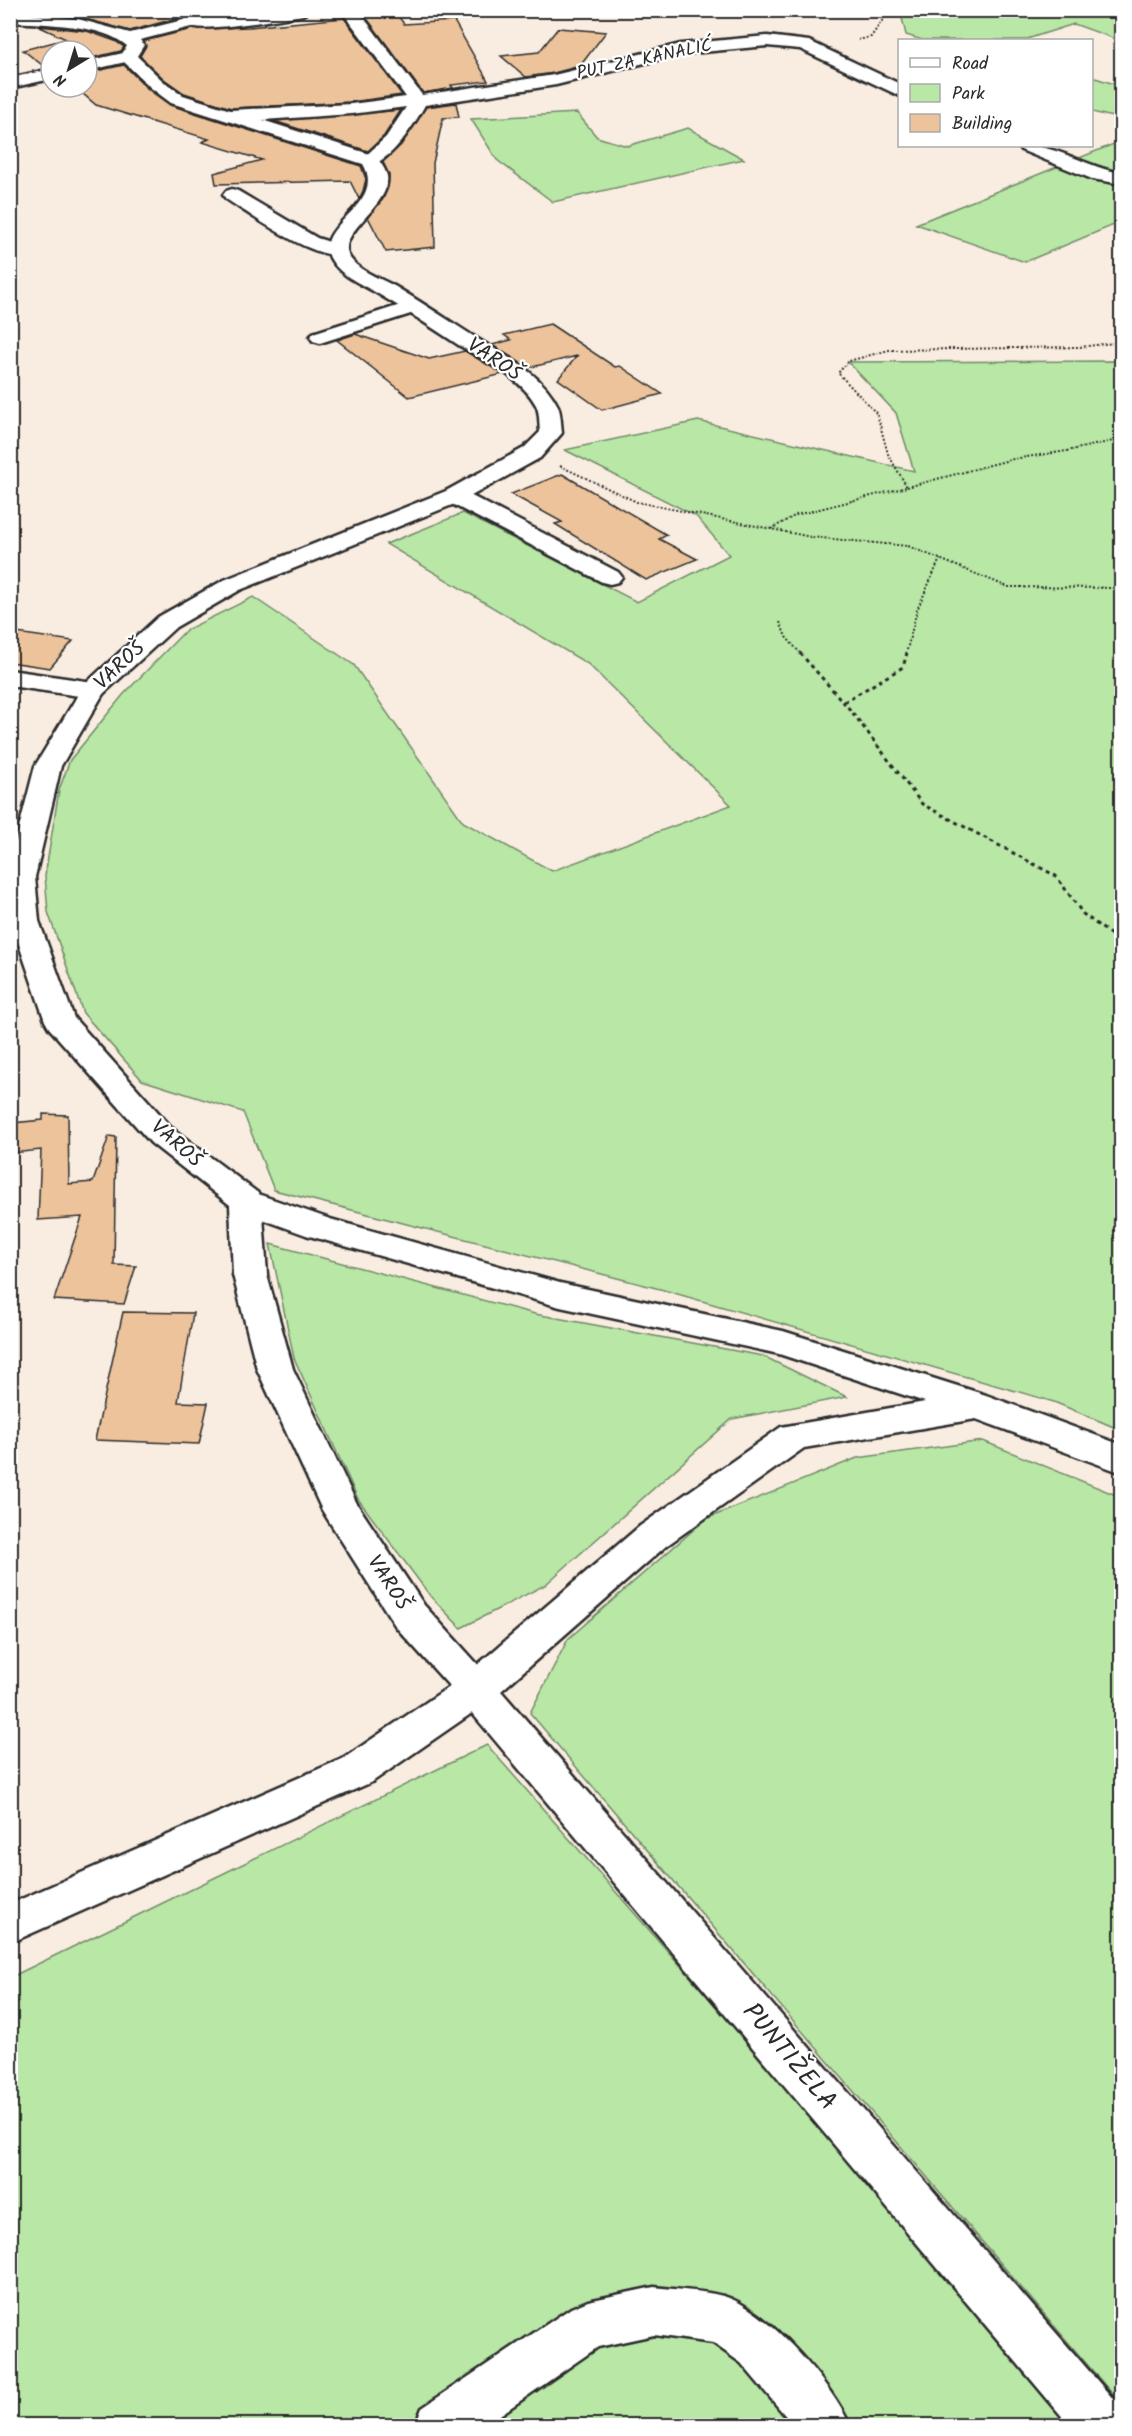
<svg xmlns="http://www.w3.org/2000/svg" width="1132" height="2436" font-family="Kalam,sans-serif">
	<style>
		.green { fill: #b8e7a6; stroke: #728968; stroke-width: 1.5 }
		.building { fill: #ecc39b; stroke: #2b2b2b; stroke-width: 1.5 }
		.lines { fill: none; stroke-linecap: round; stroke-linejoin: round }
		.minor-casing { stroke: #2b2b2b; stroke-width: 5 }
		.major-casing { stroke: #2b2b2b; stroke-width: 5 }
		.path-far1 { stroke: #2b2b2b; stroke-width: 2; stroke-dasharray: 2 2; stroke-linecap: butt }
		.path { stroke: #2b2b2b; stroke-width: 3; stroke-dasharray: 4 4; stroke-linecap: butt }
		.minor { fill: #fff; fill-rule: evenodd }
		.major { fill: #fff; fill-rule: evenodd }
		.labels { text-anchor: middle; dominant-baseline: central; stroke-width: 4.5; stroke-linejoin: round; paint-order: stroke }
		.far-street-label { font-size: 18px; fill: #2b2b2b; stroke: #fff }
		.street-label { font-size: 21px; fill: #2b2b2b; stroke: #fff }
		.near-street-label { font-size: 26px; fill: #2b2b2b; stroke: #fff }
	</style>
	<rect width="100%" height="100%" fill="#f9ede1"/>
	<filter id="ink" filterUnits="userSpaceOnUse"><feTurbulence type="fractalNoise" baseFrequency=".0167" numOctaves="2"/><feDisplacementMap in="SourceGraphic" scale="12" xChannelSelector="R" yChannelSelector="G"/><feConvolveMatrix kernelMatrix="1 2 1 2 8 2 1 2 1" color-interpolation-filters="sRGB"/></filter>
	<g filter="url(#ink)">
		<!-- green -->
		<path class="green" d="M 894,11 L 1121,11 L 1121,41 L 1074,24 L 1024,40 L 922,40 L 906,35 L 902,18 Z
			M 1092,77 L 1121,86 L 1121,119 L 1092,112 Z
			M 577,113 L 597,137 L 627,146 L 688,128 L 744,159 L 553,202 L 497,160 L 471,119 Z
			M 1121,141 L 1121,222 L 1025,262 L 916,224 Z
			M 1121,361 L 1121,1430 L 1054,1402 L 660,1289 L 274,1190 L 243,1112 L 142,1080 L 83,1013 L 48,912 L 45,876 L 59,790 L 70,760 L 123,695 L 186,630 L 253,597 L 354,665 L 463,822 L 552,871 L 731,805 L 588,664 L 386,544 L 463,513 L 637,602 L 729,555 L 696,516 L 565,450 L 698,421 L 914,471 L 896,413 L 848,362 Z
			M 270,1244 L 535,1314 L 763,1356 L 847,1397 L 732,1419 L 545,1585 L 461,1628 L 431,1597 L 358,1499 L 294,1358 Z
			M 983,1441 L 1121,1497 L 1121,2404 L 530,1713 L 568,1639 L 706,1519 L 857,1458 Z
			M 487,1745 L 979,2306 L 1076,2426 L 11,2426 L 11,1977 Z"/>
		<!-- building -->
		<path class="building" d="M 17,10 L 181,10 L 192,14 L 130,31 L 78,17 Z
			M 396,13 L 404,24 L 454,21 L 488,81 L 451,85 L 453,88 L 423,93 L 365,16 Z
			M 344,18 L 402,95 L 351,102 L 231,108 L 184,93 L 164,79 L 140,56 L 146,46 L 144,41 L 192,29 L 249,27 Z
			M 38,26 L 87,31 L 115,41 L 124,47 L 121,51 L 87,59 L 87,51 L 51,51 L 51,67 L 46,68 L 23,50 L 66,39 Z
			M 558,28 L 606,32 L 580,66 L 554,73 L 526,77 L 501,56 L 539,52 Z
			M 124,65 L 149,90 L 170,105 L 361,166 L 366,179 L 363,191 L 359,199 L 350,181 L 216,184 L 214,173 L 262,160 L 202,142 L 209,139 L 96,105 L 76,88 L 71,87 L 87,87 L 87,73 Z
			M 456,103 L 459,117 L 443,118 L 433,163 L 435,247 L 386,252 L 368,217 L 383,199 L 388,187 L 389,175 L 383,162 L 401,145 L 426,107 Z
			M 401,110 L 384,136 L 368,151 L 274,121 Z
			M 550,324 L 615,367 L 620,366 L 662,394 L 602,410 L 558,379 L 577,356 L 528,368 L 492,345 L 511,340 L 504,335 Z
			M 355,334 L 429,359 L 465,351 L 503,374 L 409,397 L 337,340 Z
			M 562,474 L 667,535 L 659,539 L 697,559 L 646,580 L 555,524 L 562,522 L 511,494 Z
			M 10,632 L 73,641 L 50,668 L 10,662 Z
			M 43,1114 L 68,1115 L 69,1184 L 93,1182 L 109,1136 L 116,1137 L 114,1265 L 136,1266 L 124,1304 L 54,1300 L 82,1217 L 38,1220 L 41,1150 L 12,1153 L 12,1123 L 43,1120 Z
			M 123,1312 L 193,1313 L 178,1402 L 208,1403 L 199,1444 L 95,1440 Z"/>
		<g class="lines">
			<defs>
				<path id="minor" d="M 267,10 L 311,10 L 303,15 C 283,18 192,36 181,23 L 189,18 Z
					M 341,10 L 358,10 L 422,95 L 554,75 L 681,44 L 767,36 L 809,41 L 900,84 L 900,96 L 800,49 L 767,46 L 681,54 L 556,85 L 425,105 C 415,123 387,170 364,164 L 361,160 L 386,137 L 406,107 L 351,114 L 263,120 L 224,119 L 221,115 L 224,111 L 230,110 L 351,104 L 406,97 Z
					M 128,52 L 136,57 L 134,60 L 87,71 L 87,61 Z
					M 51,69 L 51,79 L 10,88 L 10,78 Z
					M 1018,146 C 1054,142 1086,168 1122,173 L 1122,184 L 1092,179 L 1021,150 Z
					M 232,189 L 238,191 L 317,238 L 342,246 L 345,250 L 342,254 C 315,261 250,214 226,199 L 223,195 L 226,191 Z
					M 413,301 L 420,303 L 423,307 L 420,311 L 320,343 L 313,341 L 310,337 L 313,333 Z
					M 454,489 L 462,491 L 618,572 L 622,577 L 618,582 L 610,584 L 602,582 L 446,501 L 443,496 L 446,491 Z
					M 10,670 L 93,682 L 102,685 L 106,690 L 102,695 L 93,698 L 10,686 Z
					M 246,1190 L 330,1219 L 560,1283 L 783,1331 L 986,1395 L 1122,1445 L 1122,1473 L 976,1419 L 804,1448 L 666,1546 L 501,1691 L 1121,2408 L 1122,2426 L 1070,2426 L 472,1713 L 372,1782 L 10,1943 L 10,1904 L 344,1758 L 462,1678 L 640,1526 L 781,1427 L 925,1402 L 779,1354 L 560,1307 L 306,1235 L 234,1209 L 230,1201 L 234,1193 Z
					M 654,2287 C 676,2290 701,2290 723,2296 C 765,2307 834,2386 850,2426 L 794,2426 L 741,2363 L 713,2343 L 654,2335 L 598,2347 L 484,2426 L 415,2426 L 422,2408 L 571,2308 L 588,2301 Z"/>
				<path id="major" d="M 205,10 L 228,10 L 195,26 L 140,40 L 144,45 L 137,56 L 163,81 L 183,95 L 376,156 C 380,162 386,170 387,176 C 392,206 333,233 350,258 C 360,272 382,279 396,287 C 421,302 445,318 470,334 C 501,354 541,371 558,406 C 561,414 561,424 562,433 L 540,458 L 462,501 L 240,590 L 176,627 L 103,694 L 61,766 L 35,877 L 39,921 L 74,1018 L 173,1129 L 258,1193 L 262,1201 L 267,1275 L 293,1369 L 357,1504 L 424,1605 L 490,1678 L 496,1689 L 490,1700 L 476,1705 L 462,1700 L 396,1627 L 322,1510 L 257,1369 L 233,1275 L 230,1205 L 151,1143 L 49,1028 L 45,1021 L 11,921 L 10,863 L 35,766 L 84,685 L 158,617 L 224,580 L 446,491 L 524,448 L 540,432 C 539,423 540,413 536,405 C 521,377 483,360 457,344 C 431,327 406,310 380,295 C 364,285 342,277 332,261 C 308,225 388,207 363,164 L 171,103 L 151,88 L 122,60 L 120,57 L 127,46 C 103,24 42,24 10,22 L 10,12 L 78,19 L 130,33 L 183,20 Z"/>
			</defs>
			<!-- minor casing -->
			<use href="#minor" class="minor-casing"/>
			<!-- major casing -->
			<use href="#major" class="major-casing"/>
			<!-- path-far1 -->
			<path class="path-far1" d="M 858,40 L 871,37 L 884,18 L 876,10
				M 560,466 L 637,502 L 811,537 L 908,546 L 1008,587 L 1122,588
				M 907,487 L 1013,459 L 1067,451 L 1122,439
				M 771,529 L 796,515 L 907,487 L 888,454 L 877,414 L 838,373 L 849,361 L 889,350 L 1079,347 L 1122,342
				M 780,622 L 786,637 L 801,654
				M 906,654 L 917,610 L 940,559"/>
			<!-- path -->
			<path class="path" d="M 800,653 L 852,712 L 922,804 L 1056,876 L 1083,914 L 1122,943
				M 844,702 L 903,667 L 907,653"/>
			<!-- minor -->
			<use href="#minor" class="minor"/>
			<!-- major -->
			<use href="#major" class="major"/>
		</g>
	</g>
	<g class="labels">
		<!-- far-street labels -->
		<g class="far-street-label">
			<text transform="translate(645 60) rotate(-12)">PUT ZA KANALIĆ</text>
		</g>
		<!-- street labels -->
		<g class="street-label">
			<text transform="translate(494 360) rotate(34)">VAROŠ</text>
			<text transform="translate(120 666) rotate(-43)">VAROŠ</text>
			<text transform="translate(176 1144) rotate(41)">VAROŠ</text>
			<text transform="translate(388 1583) rotate(57)">VAROŠ</text>
		</g>
		<!-- near-street labels -->
		<g class="near-street-label">
			<text transform="translate(789 2057) rotate(50)">PUNTIŽELA</text>
		</g>
	</g>
	<!-- margin -->
	<rect width="1132" height="2436" fill="none" stroke="#fff" stroke-width="36"/>
	<rect x="18" y="18" width="1096" height="2400" fill="none" stroke="#2b2b2b" stroke-width="2" filter="url(#ink)"/>
	<!-- legend -->
	<rect x="898" y="39" width="195" height="108" fill="#ffffff" stroke="#aaaaaa" stroke-width="1.5"/>
	<rect x="910" y="58" width="30" height="9" fill="#ffffff" stroke="#aaaaaa" stroke-width="1.5"/>
	<text x="952" y="69" font-size="18" fill="#2b2b2b">Road</text>
	<rect x="910" y="84" width="30" height="18" fill="#b8e7a6" stroke="#aaaaaa" stroke-width="1.5"/>
	<text x="952" y="99" font-size="18" fill="#2b2b2b">Park</text>
	<rect x="910" y="114" width="30" height="18" fill="#ecc39b" stroke="#aaaaaa" stroke-width="1.5"/>
	<text x="952" y="129" font-size="18" fill="#2b2b2b">Building</text>
	<!-- north arrow -->
	<g transform="translate(69 69) rotate(218)"><circle r="28" fill="#ffffff" stroke="#aaaaaa" stroke-width="1.5"/>
	<path d="M0-4.5L10 22L0 15L-10 22Z" fill="#2b2b2b"/>
	<text y="-9" font-size="16" font-weight="bold" text-anchor="middle" fill="#2b2b2b">N</text>
	</g>
</svg>
